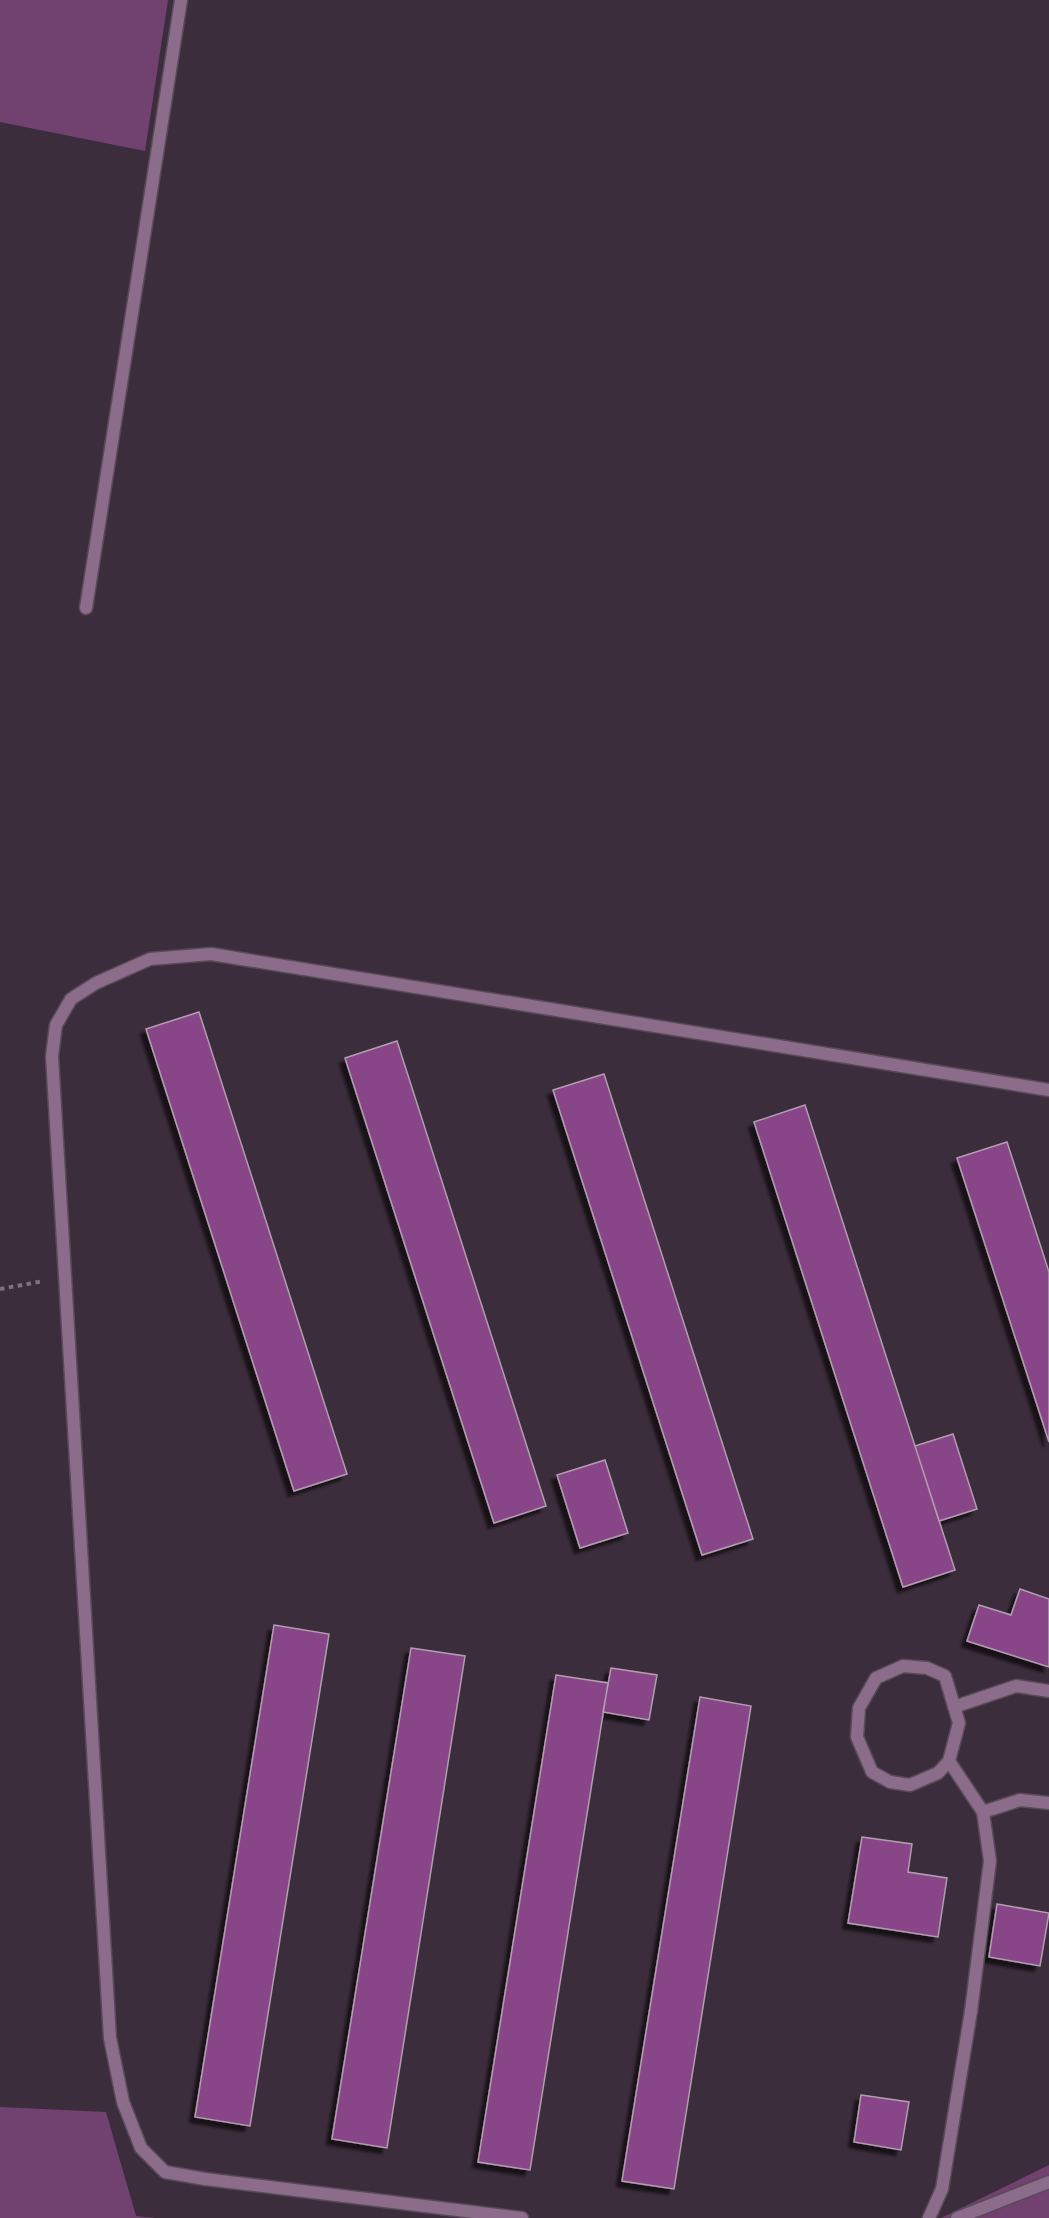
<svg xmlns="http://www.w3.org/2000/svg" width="1049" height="2218" font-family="'PT Sans',sans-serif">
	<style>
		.green { fill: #714270 }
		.building { fill: #884587; stroke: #b19eaf; stroke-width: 1.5; filter: url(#shadow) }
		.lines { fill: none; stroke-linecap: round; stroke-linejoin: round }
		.lane-casing { stroke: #584a58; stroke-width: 15 }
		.street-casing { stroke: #584a58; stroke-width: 15 }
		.path { stroke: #7e717e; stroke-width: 4; stroke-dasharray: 4.5 4.5; stroke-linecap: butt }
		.lane { stroke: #8b6c8a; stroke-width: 12 }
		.street { stroke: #8b6c8a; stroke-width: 12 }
	</style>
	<defs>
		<filter id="shadow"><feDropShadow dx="-5.5" dy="5.5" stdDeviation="1.5" flood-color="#0009"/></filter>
	</defs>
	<rect width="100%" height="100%" fill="#3c2d3c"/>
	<!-- green -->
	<path class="green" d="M 0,0 L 168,0 L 145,151 L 0,122 Z
		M 0,2107 L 106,2112 L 136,2216 L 156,2218 L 0,2218 Z
		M 1049,2165 L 1049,2218 L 941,2218 Z"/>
	<!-- building -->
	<path class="building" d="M 199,1012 L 347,1474 L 294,1491 L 146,1029 Z
		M 397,1041 L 546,1506 L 494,1523 L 345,1058 Z
		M 604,1074 L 753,1539 L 702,1555 L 553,1090 Z
		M 805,1105 L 955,1570 L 903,1587 L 754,1122 Z
		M 1007,1142 L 1049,1272 L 1049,1442 L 957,1158 Z
		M 953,1434 L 977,1509 L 939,1521 L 915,1446 Z
		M 605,1460 L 628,1533 L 580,1548 L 557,1475 Z
		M 1020,1589 L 1049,1599 L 1049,1667 L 967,1641 L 979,1605 L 1011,1615 Z
		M 274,1625 L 329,1634 L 250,2126 L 195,2117 Z
		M 411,1648 L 465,1656 L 387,2148 L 332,2139 Z
		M 611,1668 L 657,1675 L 649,1720 L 603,1712 Z
		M 556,1675 L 608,1683 L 530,2170 L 478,2162 Z
		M 700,1697 L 751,1706 L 674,2189 L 622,2181 Z
		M 862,1837 L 912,1844 L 908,1872 L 947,1878 L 938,1937 L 848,1923 Z
		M 997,1904 L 1049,1913 L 1040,1966 L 989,1957 Z
		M 861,2095 L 909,2102 L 901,2150 L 854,2142 Z"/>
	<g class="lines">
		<defs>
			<path id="lane" d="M 86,608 L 181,0
				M 903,1666 L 927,1668 L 945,1676 L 959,1723 L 949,1761 L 938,1773 L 910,1785 L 890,1782 L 872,1772 L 857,1737 L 859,1708 L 876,1678 Z
				M 954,1707 L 1016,1686 L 1049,1691
				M 949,1761 L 983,1812 L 990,1861 L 971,2011
				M 983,1812 L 1020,1800 L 1049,1803
				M 522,2218 L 205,2179 L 165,2172 L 141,2148 L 123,2102 L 110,2038 L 52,1056 L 56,1025 L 71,999 L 96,983 L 150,959 L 211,954 L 1049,1090"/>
			<path id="street" d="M 929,2218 L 942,2189 L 971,2011
				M 957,2218 L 1049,2182"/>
		</defs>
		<!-- lane casing -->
		<use href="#lane" class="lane-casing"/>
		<!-- street casing -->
		<use href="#street" class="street-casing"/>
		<!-- path -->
		<path class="path" d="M 0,1289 L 44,1281"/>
		<!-- lane -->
		<use href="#lane" class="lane"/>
		<!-- street -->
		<use href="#street" class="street"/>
	</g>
</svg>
